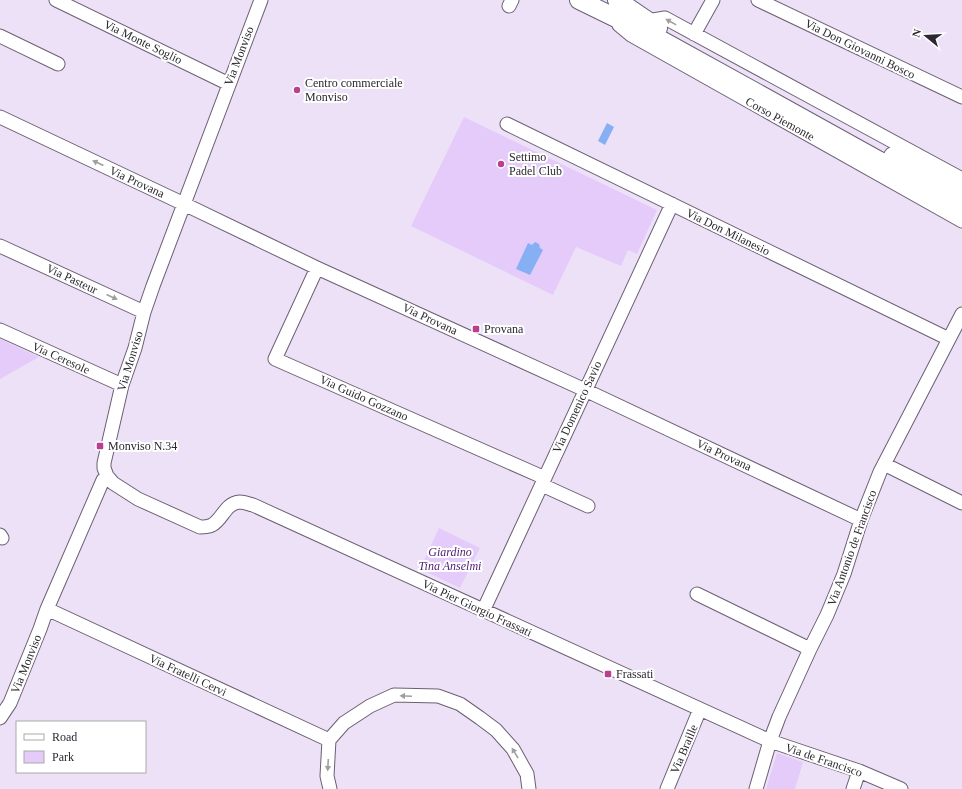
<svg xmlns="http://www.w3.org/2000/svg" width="962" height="789" font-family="Georgia,serif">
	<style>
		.green { fill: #e5cbfa }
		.water { fill: #87b0f4 }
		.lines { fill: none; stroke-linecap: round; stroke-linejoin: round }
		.street-casing { stroke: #6b6073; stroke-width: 15 }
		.secondary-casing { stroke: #6b6073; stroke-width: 20 }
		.street { stroke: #fff; stroke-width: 13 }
		.secondary { stroke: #fff; stroke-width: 18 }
		.oneway { fill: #a09ea2 }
		.poi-dot { fill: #ba3f91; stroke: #fff; stroke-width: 1.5 }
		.labels { text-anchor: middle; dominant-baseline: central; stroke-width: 4; stroke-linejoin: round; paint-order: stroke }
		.street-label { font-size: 12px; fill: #2c2730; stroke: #fff }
		.poi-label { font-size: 12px; fill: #2c2730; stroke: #fff; text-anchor: start }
		.park-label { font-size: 12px; font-style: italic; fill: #542073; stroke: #fff }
	</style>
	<rect width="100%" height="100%" fill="#ede1f7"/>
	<!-- green -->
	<path class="green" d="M 464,117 L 657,210 L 637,254 L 628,250 L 621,266 L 576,247 L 553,295 L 411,226 Z
		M 0,339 L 39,357 L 0,379 Z
		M 439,528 L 480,548 L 460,588 L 420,569 Z
		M 777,753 L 803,762 L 795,789 L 766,789 Z"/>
	<!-- water -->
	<path class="water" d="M 607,123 L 614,127 L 605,145 L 598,141 Z
		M 535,242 L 539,244 L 540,248 L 543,250 L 530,275 L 516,269 L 528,243 L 532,245 Z"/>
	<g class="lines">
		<defs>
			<path id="street" d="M 56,0 L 229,84
				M 261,0 L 153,286 L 144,312 L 135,348 L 122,385 L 104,463 L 104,468 L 107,476 L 113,483 L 138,499 L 200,527 C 204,527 208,527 212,525 C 223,519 225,503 240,502 C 244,502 249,504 253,505 L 770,741 L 859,771 L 901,789
				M 758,0 L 962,97
				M 509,6 L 512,0
				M 647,21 L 665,18 L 962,179
				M 619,25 L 631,35 L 962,221
				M 694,34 L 713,0
				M 0,36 L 58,64
				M 0,117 L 184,204 L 317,268 L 585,390 L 861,520
				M 507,124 L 949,339
				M 0,246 L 144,312
				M 317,268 L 275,359 L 545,478
				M 0,330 L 122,385
				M 884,464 L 962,503
				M 542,485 L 588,506
				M 0,535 L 2,538
				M 697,594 L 810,649
				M 47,609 L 329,740
				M 483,611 L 672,204
				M 0,718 L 10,703 L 40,629 L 47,609 L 103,480 L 107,476
				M 330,789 L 327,776 L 329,740 L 344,723 L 370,706 L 394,695 L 438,696 L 460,704 L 480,718 L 496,730 L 513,749 L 527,774 L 529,789
				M 667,789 L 700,709
				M 756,789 L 770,741 L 779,717 L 810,649 L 827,615 L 844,574 L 861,520 L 880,472 L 962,314
				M 853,789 L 859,771"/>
			<path id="secondary" d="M 579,0 L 663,41 L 878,160 L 962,210
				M 617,0 L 658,28
				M 893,156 L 962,191"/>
		</defs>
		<!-- street casing -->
		<use href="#street" class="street-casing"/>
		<!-- secondary casing -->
		<use href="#secondary" class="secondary-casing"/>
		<!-- street -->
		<use href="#street" class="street"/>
		<!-- secondary -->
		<use href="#secondary" class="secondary"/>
	</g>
	<!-- one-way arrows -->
	<defs><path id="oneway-solid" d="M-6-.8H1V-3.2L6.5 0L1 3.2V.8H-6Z"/></defs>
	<g class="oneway">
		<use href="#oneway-solid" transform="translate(671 22) rotate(-151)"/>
		<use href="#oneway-solid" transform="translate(98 163) rotate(-155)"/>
		<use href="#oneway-solid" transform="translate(112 297) rotate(25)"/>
		<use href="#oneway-solid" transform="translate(406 696) rotate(-178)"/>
		<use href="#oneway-solid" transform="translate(515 753) rotate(-121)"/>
		<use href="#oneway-solid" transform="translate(328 765) rotate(93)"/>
	</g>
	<!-- markers -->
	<g class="poi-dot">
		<circle cx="297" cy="90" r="4"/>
		<circle cx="501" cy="164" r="4"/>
		<rect x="472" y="325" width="8" height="8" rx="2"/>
		<rect x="96" y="442" width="8" height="8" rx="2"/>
		<rect x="604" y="670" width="8" height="8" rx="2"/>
	</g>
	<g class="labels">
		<!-- street labels -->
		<g class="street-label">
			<text transform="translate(143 42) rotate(26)">Via Monte Soglio</text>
			<text transform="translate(860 49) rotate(26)">Via Don Giovanni Bosco</text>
			<text transform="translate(239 56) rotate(-69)">Via Monviso</text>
			<text transform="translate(780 119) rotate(29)">Corso Piemonte</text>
			<text transform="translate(137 182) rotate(25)">Via Provana</text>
			<text transform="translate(728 232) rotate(26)">Via Don Milanesio</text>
			<text transform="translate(72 279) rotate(25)">Via Pasteur</text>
			<text transform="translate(430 319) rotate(25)">Via Provana</text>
			<text transform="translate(61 358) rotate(24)">Via Ceresole</text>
			<text transform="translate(130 361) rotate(-73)">Via Monviso</text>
			<text transform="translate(364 398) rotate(24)">Via Guido Gozzano</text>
			<text transform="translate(577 407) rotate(-65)">Via Domenico Savio</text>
			<text transform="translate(724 455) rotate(25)">Via Provana</text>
			<text transform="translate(852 548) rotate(-70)">Via Antonio de Francisco</text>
			<text transform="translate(477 608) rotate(25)">Via Pier Giorgio Frassati</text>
			<text transform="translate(26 664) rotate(-68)">Via Monviso</text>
			<text transform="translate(188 675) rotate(25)">Via Fratelli Cervi</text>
			<text transform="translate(684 749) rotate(-67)">Via Braille</text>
			<text transform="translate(824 760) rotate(19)">Via de Francisco</text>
		</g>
		<!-- poi labels -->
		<g class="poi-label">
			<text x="305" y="83">Centro commerciale<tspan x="305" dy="14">Monviso</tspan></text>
			<text x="509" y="157">Settimo<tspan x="509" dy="14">Padel Club</tspan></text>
			<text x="484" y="329">Provana</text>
			<text x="108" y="446">Monviso N.34</text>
			<text x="616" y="674">Frassati</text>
		</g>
		<!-- park labels -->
		<g class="park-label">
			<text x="450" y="552">Giardino<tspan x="450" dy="14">Tina Anselmi</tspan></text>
		</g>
	</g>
	<!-- legend -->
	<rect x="16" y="721" width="130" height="52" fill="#ffffff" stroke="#aba9ac"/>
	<rect x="24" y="734" width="20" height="6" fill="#ffffff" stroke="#aba9ac"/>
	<text x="52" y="741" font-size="12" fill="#2c2730">Road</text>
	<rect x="24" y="751" width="20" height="12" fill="#e5cbfa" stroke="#aba9ac"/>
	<text x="52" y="761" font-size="12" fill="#2c2730">Park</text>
	<!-- north arrow -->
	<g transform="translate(926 36) rotate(288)" stroke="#ffffff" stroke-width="3" paint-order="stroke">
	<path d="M0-3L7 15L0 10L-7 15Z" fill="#2c2730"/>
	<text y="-6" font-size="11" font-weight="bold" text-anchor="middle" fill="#2c2730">N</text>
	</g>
</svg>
